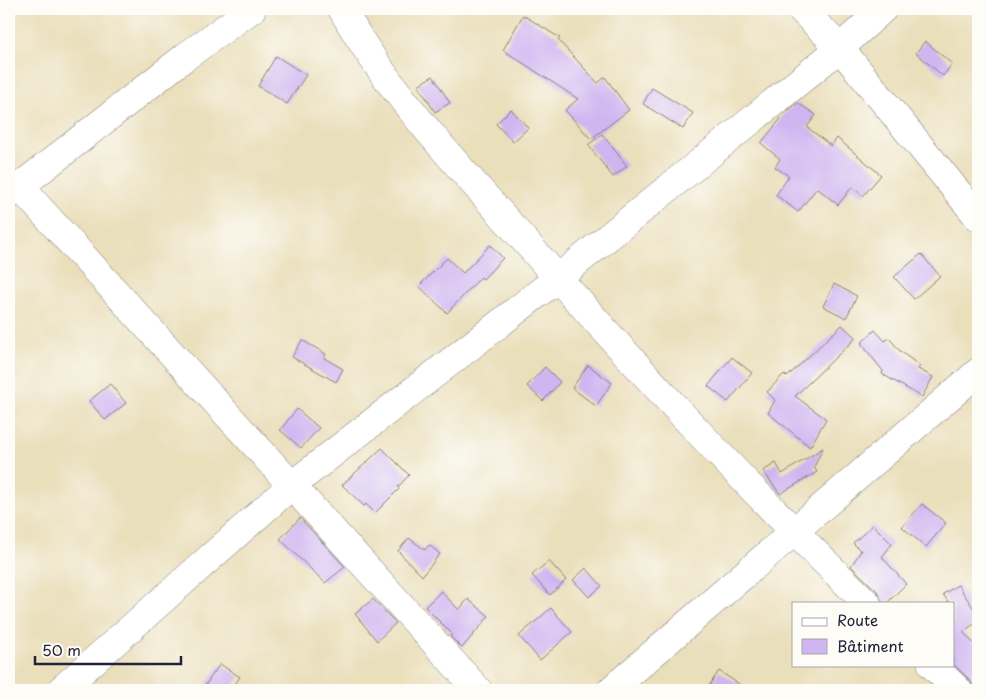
<svg xmlns="http://www.w3.org/2000/svg" width="987" height="699" font-family="'Playpen Sans',sans-serif">
	<style>
		.building { fill: #cfb6f1 }
		.lines { fill: none; stroke-linecap: round; stroke-linejoin: round }
		.minor-casing { stroke: #86807b; stroke-width: 29 }
		.minor { stroke: #fff; stroke-width: 28 }
	</style>
	<rect width="100%" height="100%" fill="#fdfcf7"/>
	<filter id="ink" filterUnits="userSpaceOnUse"><feTurbulence type="fractalNoise" baseFrequency=".02" numOctaves="2"/><feDisplacementMap in="SourceGraphic" scale="10" xChannelSelector="R" yChannelSelector="G"/><feConvolveMatrix kernelMatrix="1 2 1 2 8 2 1 2 1" color-interpolation-filters="sRGB"/></filter>
	<filter id="wash" filterUnits="userSpaceOnUse"><feTurbulence type="fractalNoise" baseFrequency=".0096" numOctaves="4" result="noise"/><feDisplacementMap in="SourceGraphic" scale="20" xChannelSelector="R" yChannelSelector="G"/><feGaussianBlur stdDeviation="1.12" result="paint"/><feColorMatrix in="noise" values="0 0 0 0 0 0 0 0 0 0 0 0 0 0 0 0 0 1.4 0 .05"/><feComposite in="paint" operator="in"/></filter>
	<g filter="url(#wash)">
		<rect width="100%" height="100%" fill="#eadfbb"/>
		<g id="blocks">
			<!-- building -->
			<path class="building" d="M 523,15 L 560,38 L 558,40 L 598,83 L 605,77 L 629,110 L 591,139 L 565,110 L 578,99 L 503,50 Z
				M 925,41 L 952,64 L 943,76 L 916,53 Z
				M 276,56 L 306,75 L 287,104 L 258,86 Z
				M 433,76 L 450,103 L 435,112 L 418,85 Z
				M 652,88 L 693,113 L 683,129 L 643,104 Z
				M 798,103 L 816,115 L 807,127 L 831,146 L 837,138 L 881,175 L 863,196 L 852,187 L 838,205 L 817,188 L 798,212 L 776,195 L 789,176 L 775,167 L 780,159 L 761,143 L 787,111 Z
				M 511,109 L 528,128 L 513,142 L 496,124 Z
				M 602,134 L 627,166 L 613,177 L 588,145 Z
				M 490,245 L 503,258 L 483,279 L 481,277 L 447,313 L 419,286 L 447,258 L 463,273 Z
				M 921,254 L 940,276 L 914,299 L 894,277 Z
				M 834,284 L 857,296 L 846,318 L 823,306 Z
				M 842,325 L 856,338 L 795,396 L 826,419 L 810,447 L 768,413 L 775,400 L 767,392 L 784,374 L 787,377 Z
				M 875,330 L 885,341 L 889,338 L 900,351 L 920,366 L 918,369 L 933,377 L 922,397 L 882,374 L 883,371 L 861,343 Z
				M 302,340 L 326,354 L 324,358 L 343,369 L 336,382 L 292,357 Z
				M 732,357 L 752,373 L 728,402 L 708,386 Z
				M 588,365 L 612,383 L 596,406 L 572,388 Z
				M 545,367 L 560,382 L 543,401 L 527,386 Z
				M 110,384 L 126,403 L 105,420 L 89,401 Z
				M 297,409 L 319,428 L 301,448 L 280,430 Z
				M 382,448 L 409,475 L 398,487 L 399,489 L 375,513 L 366,504 L 364,506 L 342,485 Z
				M 823,448 L 814,467 L 817,472 L 780,494 L 763,471 L 776,463 L 782,474 Z
				M 922,504 L 946,523 L 926,547 L 902,527 Z
				M 300,518 L 345,567 L 325,583 L 280,539 Z
				M 873,525 L 892,544 L 882,557 L 906,584 L 887,603 L 882,603 L 878,592 L 851,566 L 861,551 L 853,543 Z
				M 409,538 L 425,550 L 429,545 L 440,554 L 422,576 L 398,551 Z
				M 549,561 L 566,580 L 550,595 L 532,575 Z
				M 586,568 L 602,586 L 589,597 L 573,580 Z
				M 958,585 L 978,615 L 978,621 L 963,632 L 978,648 L 978,690 L 976,690 L 969,679 L 953,664 L 953,603 L 949,603 L 943,594 Z
				M 441,591 L 459,610 L 468,599 L 489,616 L 462,648 L 450,636 L 452,634 L 425,607 Z
				M 373,599 L 396,623 L 377,641 L 355,614 Z
				M 551,608 L 572,632 L 540,660 L 519,636 Z
				M 220,664 L 240,677 L 231,690 L 202,690 Z
				M 719,671 L 748,690 L 706,690 Z"/>
		</g>
	</g>
	<g filter="url(#ink)">
		<use href="#blocks" fill-opacity="0" stroke="#86807b" stroke-width="1"/>
		<g class="lines">
			<defs>
				<path id="minor" d="M 342,9 C 389,94 460,167 524,240 C 634,364 747,488 867,603
					M 801,9 L 840,48 L 978,217
					M 20,187 L 478,690
					M 9,195 L 185,57 L 252,9
					M 932,665 L 958,690
					M 61,690 L 292,485 L 558,278 L 840,48 L 883,9
					M 611,690 L 978,372"/>
			</defs>
			<!-- minor casing -->
			<use href="#minor" class="minor-casing"/>
			<!-- minor -->
			<use href="#minor" class="minor"/>
		</g>
	</g>
	<!-- margin -->
	<rect width="987" height="699" fill="none" stroke="#fdfcf7" stroke-width="30"/>
	<!-- legend -->
	<rect x="792" y="602" width="162" height="65" fill="#fdfcf7" stroke="#a5a5ac"/>
	<rect x="802" y="618" width="25" height="8" fill="#ffffff" stroke="#a5a5ac"/>
	<text x="837" y="626" font-size="15" fill="#22223b">Route</text>
	<rect x="802" y="639" width="25" height="15" fill="#cfb6f1" stroke="#a5a5ac"/>
	<text x="837" y="652" font-size="15" fill="#22223b">Bâtiment</text>
	<!-- scale -->
	<path d="M35 656v8h146v-8" fill="none" stroke="#22223b" stroke-width="2.5"/>
	<text x="42" y="656" font-size="15" fill="#22223b" stroke="#fdfcf7" stroke-width="4" paint-order="stroke">50 m</text>
</svg>
